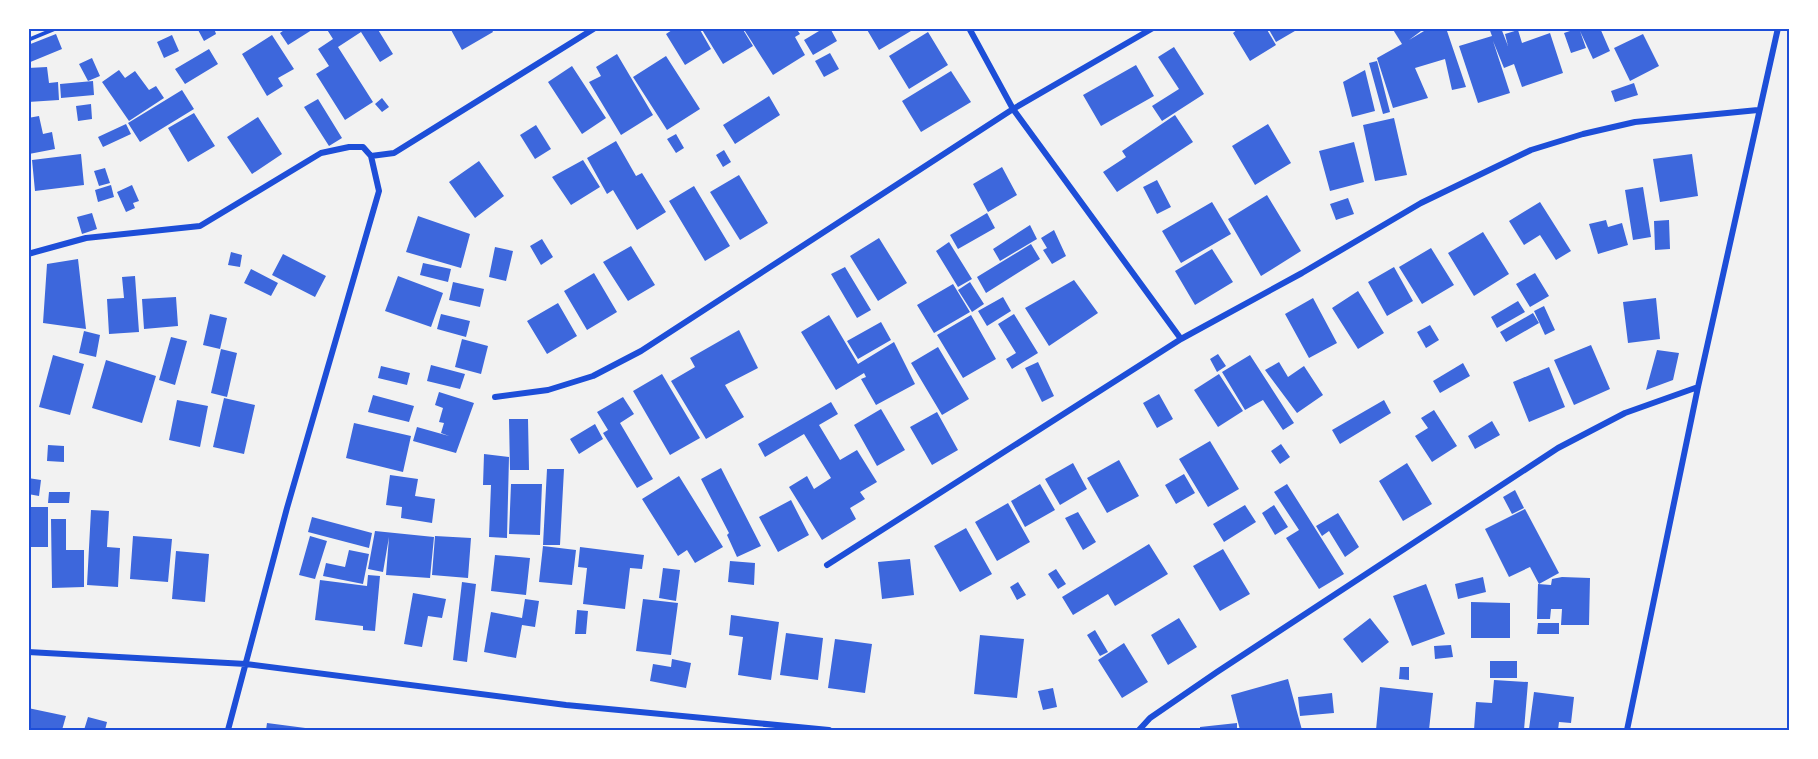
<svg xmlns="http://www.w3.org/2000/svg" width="1818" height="759" font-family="'Source Serif 4',serif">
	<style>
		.building { fill: #3d67dc }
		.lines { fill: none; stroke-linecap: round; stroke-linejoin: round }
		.path { stroke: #1d4ed8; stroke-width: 4 }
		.minor { stroke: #1d4ed8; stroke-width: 6 }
		.neatline { fill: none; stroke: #1d4ed8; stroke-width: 2 }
	</style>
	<rect width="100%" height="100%" fill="#f2f2f2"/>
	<!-- building -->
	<path class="building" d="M 197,28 L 214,28 L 216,34 L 204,41 Z
		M 287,28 L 315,28 L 288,45 L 280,33 Z
		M 326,28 L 377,28 L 393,54 L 380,62 L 361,32 L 338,47 L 373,102 L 345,120 L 316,74 L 329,66 L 318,49 L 333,39 Z
		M 450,28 L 491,28 L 493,32 L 462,50 Z
		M 675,28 L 699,28 L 711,49 L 685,65 L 666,34 Z
		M 701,28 L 742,28 L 753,46 L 723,64 Z
		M 743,28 L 796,28 L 800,34 L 795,37 L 805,55 L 773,75 Z
		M 824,28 L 830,28 L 837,41 L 813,55 L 804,40 Z
		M 866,28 L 916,28 L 879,50 Z
		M 1239,28 L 1266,28 L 1276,45 L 1250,61 L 1233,33 Z
		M 1268,28 L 1300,28 L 1276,42 Z
		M 1392,28 L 1425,28 L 1409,40 L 1429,28 L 1446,28 L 1466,87 L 1452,90 L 1445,59 L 1415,68 L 1428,98 L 1393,108 L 1377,58 L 1402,44 Z
		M 1489,28 L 1501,28 L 1508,46 L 1505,34 L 1518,30 L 1522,43 L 1550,33 L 1563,73 L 1522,87 L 1514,64 L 1504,68 L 1493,41 L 1510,93 L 1478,103 L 1459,46 L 1492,36 Z
		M 1579,28 L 1600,28 L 1610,51 L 1593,59 L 1580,31 L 1586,48 L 1571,53 L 1564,33 Z
		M 928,32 L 948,65 L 909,89 L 889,56 Z
		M 56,34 L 62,49 L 28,63 L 28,45 Z
		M 1643,34 L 1659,66 L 1630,81 L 1614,48 Z
		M 172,35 L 179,51 L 164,58 L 157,42 Z
		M 272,35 L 294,69 L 278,78 L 283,86 L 267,96 L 242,54 Z
		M 1174,47 L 1204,94 L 1162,121 L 1152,106 L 1179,89 L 1158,57 Z
		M 209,49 L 218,64 L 185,84 L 175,69 Z
		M 830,53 L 839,69 L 824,77 L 815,61 Z
		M 617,54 L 653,115 L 621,135 L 589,82 L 601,76 L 596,67 Z
		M 666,56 L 700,109 L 667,130 L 633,77 Z
		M 92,58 L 100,76 L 88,81 L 79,64 Z
		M 1377,61 L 1390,112 L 1383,114 L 1369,63 Z
		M 1136,65 L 1154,96 L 1101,126 L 1083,95 Z
		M 572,66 L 606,118 L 582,134 L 548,82 Z
		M 47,67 L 49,83 L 58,82 L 59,100 L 28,102 L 28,68 Z
		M 119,70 L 125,78 L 135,71 L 149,90 L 156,86 L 164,98 L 129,121 L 102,82 Z
		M 1365,70 L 1375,111 L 1352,117 L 1343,82 Z
		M 951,71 L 971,102 L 921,132 L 902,101 Z
		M 93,81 L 94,95 L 61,98 L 60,84 Z
		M 1634,83 L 1638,95 L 1615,102 L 1611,91 Z
		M 182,90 L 194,109 L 140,142 L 128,123 Z
		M 769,96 L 780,115 L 735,144 L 723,125 Z
		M 382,98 L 389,107 L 382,112 L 375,104 Z
		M 318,99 L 342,138 L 329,146 L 304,107 Z
		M 91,104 L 92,119 L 78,121 L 76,106 Z
		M 194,113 L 215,146 L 188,162 L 168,128 Z
		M 1175,115 L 1193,142 L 1117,192 L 1103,172 L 1126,157 L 1122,151 Z
		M 39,116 L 43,134 L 52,132 L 55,149 L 29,154 L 28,118 Z
		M 258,117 L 282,154 L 252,174 L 227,137 Z
		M 1394,118 L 1407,175 L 1375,181 L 1363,125 Z
		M 126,124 L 131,134 L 103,147 L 98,137 Z
		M 1268,124 L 1291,163 L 1255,185 L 1232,146 Z
		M 536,125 L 551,149 L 535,159 L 520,135 Z
		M 676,134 L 684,148 L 676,153 L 667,139 Z
		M 616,141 L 636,176 L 642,173 L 666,212 L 637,230 L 613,190 L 607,194 L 587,158 Z
		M 1354,142 L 1364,182 L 1330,191 L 1319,151 Z
		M 724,150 L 731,162 L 723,167 L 716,155 Z
		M 81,154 L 84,185 L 35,191 L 32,160 Z
		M 1692,154 L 1698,196 L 1660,202 L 1653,159 Z
		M 583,160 L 600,187 L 571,205 L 552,177 Z
		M 479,161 L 504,196 L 475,218 L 449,182 Z
		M 1002,167 L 1017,195 L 988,212 L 973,184 Z
		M 105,168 L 110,183 L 99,186 L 94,171 Z
		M 739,175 L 768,223 L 740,240 L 710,192 Z
		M 1157,180 L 1171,207 L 1157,214 L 1143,187 Z
		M 111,185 L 114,197 L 98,202 L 95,190 Z
		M 132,185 L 139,201 L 133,203 L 135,208 L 126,212 L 117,192 Z
		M 694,186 L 730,246 L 705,261 L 669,201 Z
		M 1643,187 L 1651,237 L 1633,240 L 1625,190 Z
		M 1267,195 L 1301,251 L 1261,276 L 1228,219 Z
		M 1348,198 L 1354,214 L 1336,220 L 1330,204 Z
		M 1212,202 L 1231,234 L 1181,263 L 1162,231 Z
		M 1540,202 L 1571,251 L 1556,260 L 1540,235 L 1524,245 L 1509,221 Z
		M 92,213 L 97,229 L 82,234 L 77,217 Z
		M 987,213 L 995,228 L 958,249 L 950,235 Z
		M 418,216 L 470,234 L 461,268 L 406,252 Z
		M 1606,220 L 1608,227 L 1622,223 L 1628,245 L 1598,254 L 1589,224 Z
		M 1669,220 L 1670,249 L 1655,250 L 1654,221 Z
		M 1030,225 L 1037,239 L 1000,261 L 993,249 Z
		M 1054,230 L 1066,256 L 1052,264 L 1043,250 L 1047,248 L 1041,238 Z
		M 1483,232 L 1509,274 L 1474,296 L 1448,253 Z
		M 879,238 L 907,283 L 878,301 L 850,256 Z
		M 542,239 L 553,257 L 541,265 L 530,246 Z
		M 949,242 L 972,279 L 958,287 L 936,251 Z
		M 1031,244 L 1040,259 L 986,293 L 977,277 Z
		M 631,246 L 655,285 L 628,301 L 603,262 Z
		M 495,247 L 513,251 L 506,281 L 489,277 Z
		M 1431,248 L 1454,285 L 1422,304 L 1399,267 Z
		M 1212,249 L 1233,282 L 1195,305 L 1175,271 Z
		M 231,252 L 242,255 L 240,267 L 228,265 Z
		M 283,254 L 326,276 L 315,297 L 272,275 Z
		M 78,259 L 86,329 L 43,323 L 47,264 Z
		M 423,263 L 451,269 L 448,282 L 420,275 Z
		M 845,267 L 871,310 L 857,318 L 831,274 Z
		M 1394,267 L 1413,301 L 1387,316 L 1368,282 Z
		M 251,269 L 278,283 L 271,296 L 244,283 Z
		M 594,273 L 617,312 L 587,330 L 564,291 Z
		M 1535,273 L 1549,296 L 1530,307 L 1516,284 Z
		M 135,276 L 139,332 L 109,334 L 107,299 L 124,298 L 122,277 Z
		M 398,276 L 443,293 L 431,327 L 385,311 Z
		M 1074,280 L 1098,313 L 1049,346 L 1025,308 Z
		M 453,282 L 484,289 L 480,307 L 449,300 Z
		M 970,282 L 984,304 L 972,312 L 958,290 Z
		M 953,284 L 970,312 L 934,333 L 917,305 Z
		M 1358,291 L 1384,333 L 1358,349 L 1332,308 Z
		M 176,297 L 178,326 L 144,329 L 142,299 Z
		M 1003,297 L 1011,311 L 987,326 L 978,311 Z
		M 1313,298 L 1337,343 L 1309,358 L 1285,314 Z
		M 1656,298 L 1660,339 L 1628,343 L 1623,302 Z
		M 1518,301 L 1525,312 L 1497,328 L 1491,317 Z
		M 558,303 L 577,336 L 547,354 L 527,321 Z
		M 1544,306 L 1555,330 L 1545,335 L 1534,311 Z
		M 1533,313 L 1539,323 L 1506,342 L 1500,332 Z
		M 210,314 L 227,318 L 220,349 L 203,345 Z
		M 441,314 L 470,321 L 466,337 L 437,329 Z
		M 1014,314 L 1038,353 L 1012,369 L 1006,359 L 1016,353 L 998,324 Z
		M 829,315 L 858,364 L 894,342 L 915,384 L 876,405 L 861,379 L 866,377 L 864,373 L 836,390 L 801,332 Z
		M 971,315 L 996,359 L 963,378 L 937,335 Z
		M 881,322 L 891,340 L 858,359 L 847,341 Z
		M 1430,325 L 1439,340 L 1426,348 L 1417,332 Z
		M 739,330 L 758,368 L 725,385 L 744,417 L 706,439 L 671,381 L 695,367 L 690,358 Z
		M 84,331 L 100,335 L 96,357 L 79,353 Z
		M 171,337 L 187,341 L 175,385 L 159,380 Z
		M 462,339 L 488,346 L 481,374 L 455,367 Z
		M 1591,345 L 1610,389 L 1574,405 L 1554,360 Z
		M 938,347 L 969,399 L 942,415 L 911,363 Z
		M 221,349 L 237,353 L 227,397 L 211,393 Z
		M 1657,350 L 1679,353 L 1673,380 L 1646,390 Z
		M 1218,354 L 1226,366 L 1217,372 L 1210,359 Z
		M 53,355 L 84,364 L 70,415 L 39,407 Z
		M 1250,355 L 1294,423 L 1283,430 L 1263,400 L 1245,410 L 1222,372 Z
		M 106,360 L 156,376 L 142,423 L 92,408 Z
		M 1038,362 L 1054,396 L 1042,402 L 1025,368 Z
		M 1279,362 L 1288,377 L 1304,366 L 1323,395 L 1297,413 L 1265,370 Z
		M 1463,363 L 1470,376 L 1440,393 L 1433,381 Z
		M 431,365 L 465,374 L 460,389 L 427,381 Z
		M 381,366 L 410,373 L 407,385 L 378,378 Z
		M 1549,367 L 1565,407 L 1529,422 L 1513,382 Z
		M 662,374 L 700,438 L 670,455 L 633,391 Z
		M 1219,374 L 1243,411 L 1218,427 L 1194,390 Z
		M 439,392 L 474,403 L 456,453 L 413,441 L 417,427 L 449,436 L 441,433 L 444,423 L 439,422 L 443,408 L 435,405 Z
		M 1159,394 L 1173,419 L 1157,428 L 1143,403 Z
		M 373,395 L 414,406 L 409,422 L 368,412 Z
		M 623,397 L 634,414 L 620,423 L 653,479 L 637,488 L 603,433 L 608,430 L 597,412 Z
		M 224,398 L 255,405 L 244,454 L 213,447 Z
		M 177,400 L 208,406 L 200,447 L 169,440 Z
		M 1384,400 L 1391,413 L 1340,444 L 1332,430 Z
		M 831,402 L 838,414 L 819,425 L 840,460 L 857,450 L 877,482 L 860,492 L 865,499 L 850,508 L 856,519 L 822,540 L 789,487 L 807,476 L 814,489 L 831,478 L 804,434 L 765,457 L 758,444 Z
		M 881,409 L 905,450 L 877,466 L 854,425 Z
		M 1434,410 L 1457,446 L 1432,462 L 1415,436 L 1428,428 L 1421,418 Z
		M 937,412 L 958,450 L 932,465 L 910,427 Z
		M 509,419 L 528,419 L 529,470 L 510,470 Z
		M 1492,421 L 1500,435 L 1475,449 L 1468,436 Z
		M 354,423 L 411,436 L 403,472 L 346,458 Z
		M 595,424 L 603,439 L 579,454 L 570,439 Z
		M 1210,441 L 1239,489 L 1208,507 L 1179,459 Z
		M 1281,444 L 1290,457 L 1280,464 L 1271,451 Z
		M 48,445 L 64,446 L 64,462 L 47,461 Z
		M 484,454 L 509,457 L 507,538 L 489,537 L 491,485 L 483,485 Z
		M 1119,460 L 1139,496 L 1107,513 L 1087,478 Z
		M 1073,463 L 1087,489 L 1060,505 L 1045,479 Z
		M 1407,463 L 1432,504 L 1403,521 L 1379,481 Z
		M 721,468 L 761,546 L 737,557 L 727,535 L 729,533 L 701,479 Z
		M 547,469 L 564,469 L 560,545 L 543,545 Z
		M 1184,474 L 1195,493 L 1176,504 L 1165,485 Z
		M 390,475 L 418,479 L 415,496 L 435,499 L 432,523 L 401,518 L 402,507 L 386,505 Z
		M 679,476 L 723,547 L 695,563 L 687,550 L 678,556 L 642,499 Z
		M 28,478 L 41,480 L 39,496 L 28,494 Z
		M 511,484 L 542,484 L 540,535 L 509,534 Z
		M 1040,484 L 1055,510 L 1025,527 L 1011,501 Z
		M 1287,484 L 1344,574 L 1319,589 L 1286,538 L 1299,530 L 1274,492 Z
		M 1515,490 L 1524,508 L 1512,514 L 1503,497 Z
		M 49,492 L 70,492 L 69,503 L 48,503 Z
		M 791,500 L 809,535 L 778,552 L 759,517 Z
		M 1008,503 L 1030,542 L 997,561 L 975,522 Z
		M 1245,505 L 1256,522 L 1224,542 L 1213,524 Z
		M 1274,505 L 1288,527 L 1275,535 L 1262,513 Z
		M 28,507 L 48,507 L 48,547 L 28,547 Z
		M 1525,509 L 1559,573 L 1539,584 L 1530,567 L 1509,577 L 1485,529 Z
		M 91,510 L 109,511 L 107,547 L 120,548 L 118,587 L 87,585 Z
		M 1078,512 L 1096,542 L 1083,550 L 1065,518 Z
		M 1338,513 L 1359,547 L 1345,557 L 1329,531 L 1322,536 L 1316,526 Z
		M 312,517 L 372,533 L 369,548 L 308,532 Z
		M 51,519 L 66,519 L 66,550 L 84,550 L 84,587 L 52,588 Z
		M 966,528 L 992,574 L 960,592 L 934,546 Z
		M 375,531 L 434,537 L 430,578 L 386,575 L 389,537 L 383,572 L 368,569 Z
		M 133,536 L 172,539 L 168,582 L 130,579 Z
		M 310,536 L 327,541 L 315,579 L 299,575 Z
		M 435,536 L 471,538 L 468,578 L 432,575 Z
		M 1149,544 L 1168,574 L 1115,606 L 1108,594 L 1073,615 L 1062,597 Z
		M 543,546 L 576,550 L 572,585 L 539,582 Z
		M 580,547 L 644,555 L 642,569 L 630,568 L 625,609 L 583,604 L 587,568 L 578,567 Z
		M 1223,549 L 1250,594 L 1220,611 L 1193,566 Z
		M 349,550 L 369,554 L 363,584 L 323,576 L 326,563 L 345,567 Z
		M 176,551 L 209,554 L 205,602 L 172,599 Z
		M 495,555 L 530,558 L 526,595 L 491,591 Z
		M 910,559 L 914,595 L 882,599 L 878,562 Z
		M 730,561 L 755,563 L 754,585 L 728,582 Z
		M 663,568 L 680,570 L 676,601 L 659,598 Z
		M 1056,569 L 1066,584 L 1058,589 L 1048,574 Z
		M 368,575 L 380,576 L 375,631 L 363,630 L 363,626 L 315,620 L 320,580 L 367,586 Z
		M 1483,577 L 1486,592 L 1458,599 L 1455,584 Z
		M 1562,577 L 1590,578 L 1589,625 L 1561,625 L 1562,609 L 1551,609 L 1550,619 L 1537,619 L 1538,584 L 1551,585 L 1552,579 Z
		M 462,582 L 476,584 L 467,662 L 453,660 Z
		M 1018,582 L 1026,595 L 1017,600 L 1010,587 Z
		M 1426,584 L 1445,634 L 1412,646 L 1393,596 Z
		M 413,593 L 446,599 L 442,618 L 428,616 L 422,647 L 404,644 Z
		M 525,599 L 539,601 L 535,627 L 522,625 L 516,658 L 484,652 L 491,612 L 522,618 Z
		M 643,599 L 678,603 L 671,655 L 636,651 Z
		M 1471,602 L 1510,603 L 1510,638 L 1471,638 Z
		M 577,610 L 588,611 L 586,634 L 575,634 Z
		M 731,615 L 779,622 L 771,680 L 738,675 L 743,637 L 729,635 Z
		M 1179,618 L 1197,647 L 1168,665 L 1151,635 Z
		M 1370,618 L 1389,642 L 1362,663 L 1343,639 Z
		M 1538,623 L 1559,623 L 1559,634 L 1537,634 Z
		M 1095,630 L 1108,652 L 1100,656 L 1087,635 Z
		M 786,633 L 823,638 L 818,680 L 780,675 Z
		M 980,635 L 1024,639 L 1017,698 L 974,694 Z
		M 835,639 L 872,644 L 865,693 L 828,688 Z
		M 1124,643 L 1148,682 L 1122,698 L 1098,660 Z
		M 1451,645 L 1453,657 L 1435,659 L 1434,646 Z
		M 672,659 L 691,663 L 686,688 L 650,681 L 653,664 L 671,667 Z
		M 1490,661 L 1517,661 L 1517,678 L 1490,678 Z
		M 1400,667 L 1409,667 L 1409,680 L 1399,679 Z
		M 1288,679 L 1302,730 L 1240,730 L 1231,695 Z
		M 1494,680 L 1528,682 L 1524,730 L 1474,730 L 1476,702 L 1492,703 Z
		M 1380,687 L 1433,693 L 1429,730 L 1376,730 Z
		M 1053,688 L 1057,707 L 1043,710 L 1038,691 Z
		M 1534,692 L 1574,697 L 1571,723 L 1559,722 L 1558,730 L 1529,729 Z
		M 1332,693 L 1334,713 L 1300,716 L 1298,697 Z
		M 28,708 L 66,716 L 62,730 L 28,730 Z
		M 88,717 L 107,722 L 105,730 L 84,730 Z
		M 267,723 L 313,729 L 313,730 L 266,730 Z
		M 1237,723 L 1237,730 L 1200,730 L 1200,727 Z"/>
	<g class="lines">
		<!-- path -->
		<path class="path" d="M 28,40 L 57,28"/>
		<!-- minor -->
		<path class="minor" d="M 969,28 L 1013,109 L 1181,339
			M 371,156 L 394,153 L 595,28
			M 28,254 L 86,238 L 200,226 L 321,153 L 349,147 L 363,147 L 371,156 L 379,191 L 287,508 L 228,730
			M 495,397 L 548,390 L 593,376 L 641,351 L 1013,109 L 1153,28
			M 827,565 L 1181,339 L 1302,273 L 1421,203 L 1531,150 L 1583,134 L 1635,122 L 1758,110
			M 28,652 L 246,664 L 566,705 L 829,730
			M 1139,730 L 1150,718 L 1217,672 L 1558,448 L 1625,413 L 1698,387
			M 1627,730 L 1698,387 L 1778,28"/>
	</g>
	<!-- border -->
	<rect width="1818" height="759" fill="none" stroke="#ffffff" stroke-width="60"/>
	<rect x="30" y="30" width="1758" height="699" class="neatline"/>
</svg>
